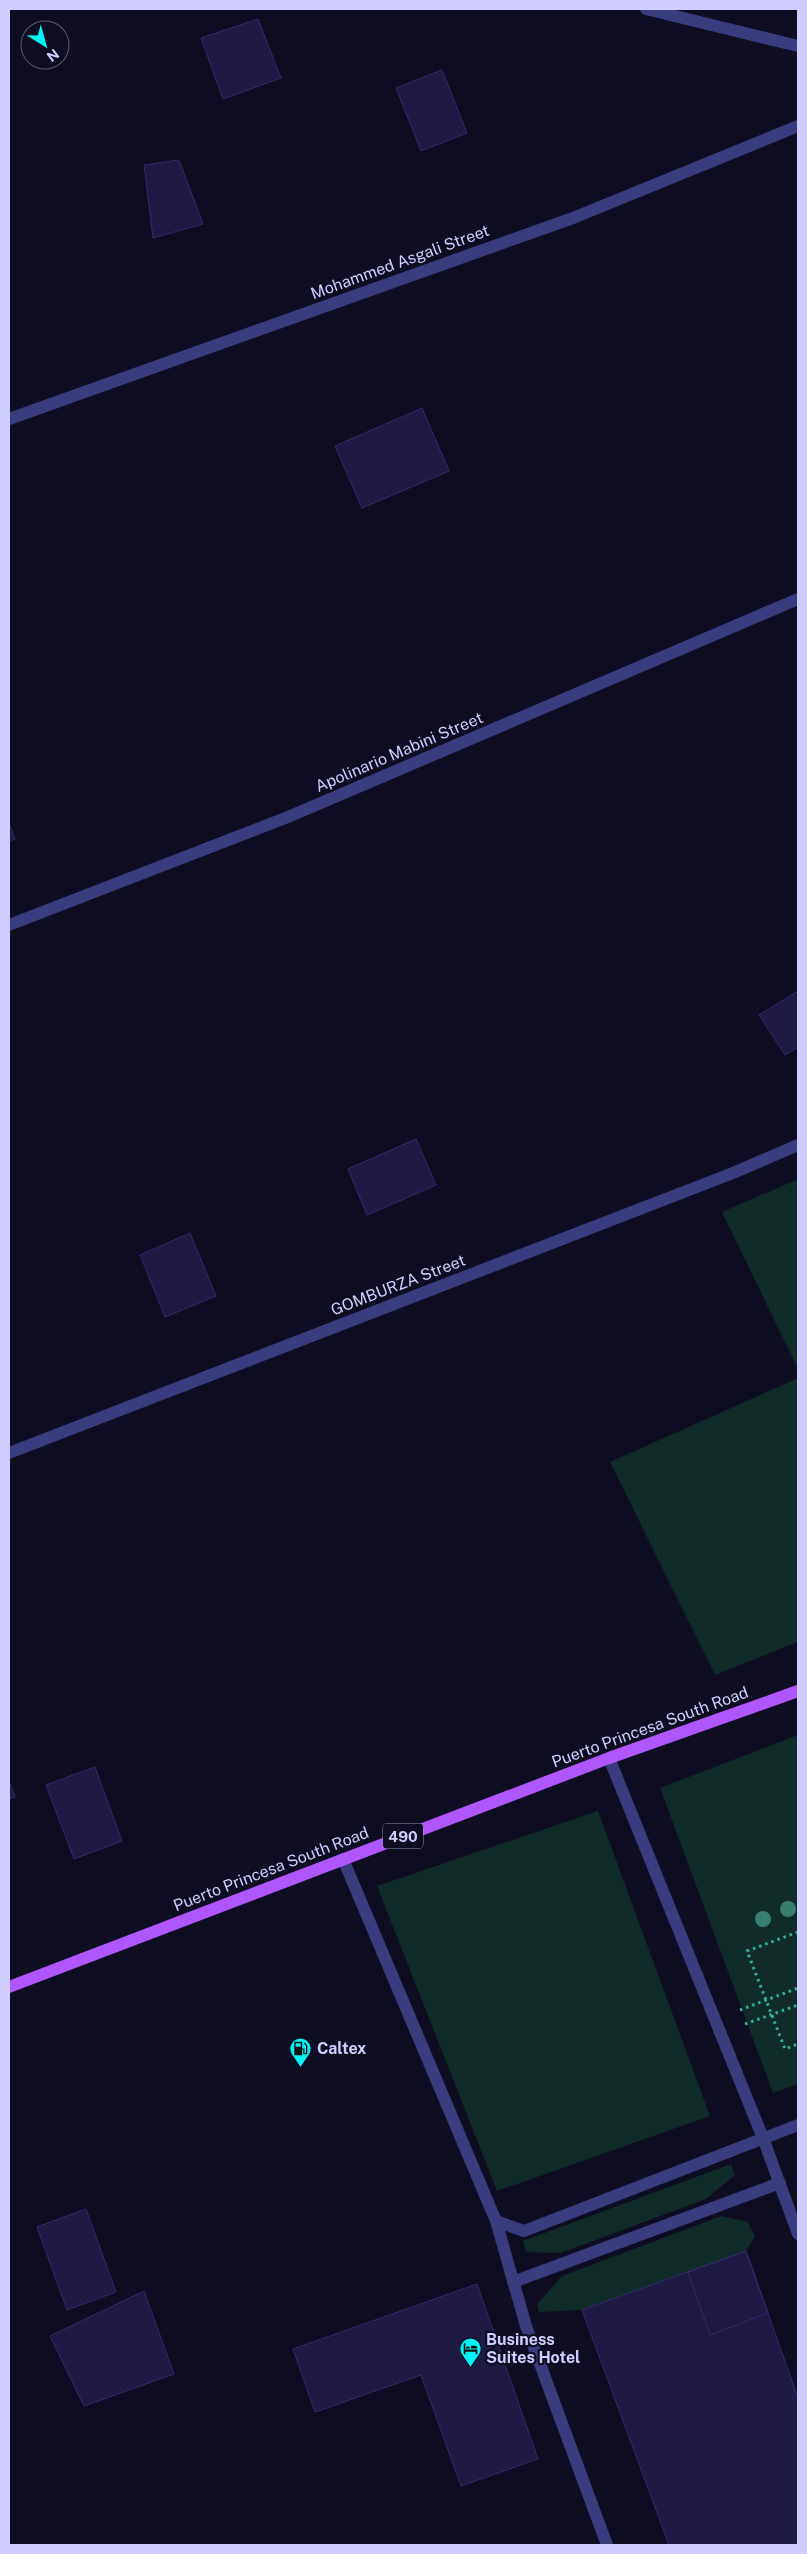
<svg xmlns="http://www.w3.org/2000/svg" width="807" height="2554" font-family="'Public Sans',sans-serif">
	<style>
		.green { fill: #112b28 }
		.building { fill: #1e1a42; stroke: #332c6d }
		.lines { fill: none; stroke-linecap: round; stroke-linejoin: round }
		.path { stroke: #2fb19e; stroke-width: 3; stroke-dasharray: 2.5 4; stroke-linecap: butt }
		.minor { stroke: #393d7f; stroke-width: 12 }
		.major { stroke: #b056fd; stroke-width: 12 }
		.tree { fill: #397f70 }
		.labels { text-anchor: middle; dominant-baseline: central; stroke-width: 4.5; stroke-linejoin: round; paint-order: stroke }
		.shield { fill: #0f0d21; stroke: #9594bc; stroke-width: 1 }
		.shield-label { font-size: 15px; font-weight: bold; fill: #cfcefe }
		.street-label { font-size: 16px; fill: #cfcefe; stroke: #0f0d21 }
		.poi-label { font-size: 16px; font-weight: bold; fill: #cfcefe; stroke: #0f0d21; text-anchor: start }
	</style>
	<rect width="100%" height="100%" fill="#0f0d21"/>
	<!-- green -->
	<path class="green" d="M 798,1179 L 798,1369 L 722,1212 Z
		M 798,1378 L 798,1642 L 715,1675 L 610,1462 Z
		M 798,1735 L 798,2084 L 773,2093 L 660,1788 Z
		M 598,1811 L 710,2116 L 497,2191 L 377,1886 Z
		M 731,2164 L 735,2175 L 706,2199 L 561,2253 L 526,2252 L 523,2241 Z
		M 721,2216 L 748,2222 L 755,2237 L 746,2251 L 582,2310 L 539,2312 L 537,2304 L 562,2276 Z"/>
	<!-- building -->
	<path class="building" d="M 258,19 L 281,78 L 223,99 L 201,38 Z
		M 442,70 L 467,133 L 421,151 L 396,88 Z
		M 179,160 L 203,224 L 153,238 L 144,165 Z
		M 422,408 L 449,471 L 362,508 L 335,446 Z
		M 9,823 L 15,839 L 9,841 Z
		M 798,991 L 798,1047 L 785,1055 L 759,1015 Z
		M 416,1139 L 436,1185 L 367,1215 L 348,1169 Z
		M 190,1233 L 216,1296 L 165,1317 L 140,1255 Z
		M 95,1767 L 122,1841 L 74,1859 L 46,1785 Z
		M 9,1781 L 15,1797 L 9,1799 Z
		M 86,2209 L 116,2292 L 67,2310 L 37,2227 Z
		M 746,2251 L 798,2398 L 798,2545 L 669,2545 L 582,2310 Z
		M 746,2251 L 768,2313 L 710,2335 L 688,2272 Z
		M 477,2284 L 538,2459 L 461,2486 L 421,2375 L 315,2412 L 293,2349 Z
		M 144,2291 L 174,2374 L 84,2406 L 50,2336 Z"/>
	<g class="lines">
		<!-- path -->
		<path class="path" d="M 798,1932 L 747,1951 L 785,2049 L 798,2044
			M 740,2010 L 798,1988
			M 745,2024 L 798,2005"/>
		<!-- minor -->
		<path class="minor" d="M 646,9 L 798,46
			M 9,419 L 573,218 L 798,126
			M 9,925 L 288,817 L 798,599
			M 9,1453 L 733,1173 L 798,1145
			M 609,1758 L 763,2138 L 798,2234
			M 343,1859 L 496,2221 L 524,2231 L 798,2125
			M 496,2221 L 526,2326 L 607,2545
			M 513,2282 L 780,2183"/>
		<!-- major -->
		<path class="major" d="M 9,1987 L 609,1758 L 798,1691"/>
	</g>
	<!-- trees -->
	<g class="tree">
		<circle cx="788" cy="1909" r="8"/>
		<circle cx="763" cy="1919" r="8"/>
	</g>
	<!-- icons -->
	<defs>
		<symbol id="fuel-pin" viewBox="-11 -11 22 30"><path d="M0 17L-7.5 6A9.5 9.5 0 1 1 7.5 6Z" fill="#03f3f5" stroke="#0f0d21"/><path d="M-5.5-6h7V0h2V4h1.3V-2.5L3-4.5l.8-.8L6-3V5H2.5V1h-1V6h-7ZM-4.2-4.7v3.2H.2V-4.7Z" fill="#111"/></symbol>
		<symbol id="hotel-pin" viewBox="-11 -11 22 30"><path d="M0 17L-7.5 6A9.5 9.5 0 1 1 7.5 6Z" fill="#03f3f5" stroke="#0f0d21"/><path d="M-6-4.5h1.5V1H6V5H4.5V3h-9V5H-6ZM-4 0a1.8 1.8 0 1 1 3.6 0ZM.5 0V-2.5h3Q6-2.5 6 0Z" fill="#111"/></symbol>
	</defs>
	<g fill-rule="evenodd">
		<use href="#fuel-pin" x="288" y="2036" width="25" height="34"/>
		<use href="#hotel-pin" x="458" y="2336" width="25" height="34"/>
	</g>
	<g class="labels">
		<!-- shield labels -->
		<rect class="shield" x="383" y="1823.5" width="40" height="25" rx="4"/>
		<g class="shield-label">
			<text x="403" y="1836">490</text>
		</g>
		<!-- street labels -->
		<g class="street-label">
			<text transform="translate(400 262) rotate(-20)">Mohammed Asgali Street</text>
			<text transform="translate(399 752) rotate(-23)">Apolinario Mabini Street</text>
			<text transform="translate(398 1285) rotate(-21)">GOMBURZA Street</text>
			<text transform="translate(650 1727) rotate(-20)">Puerto Princesa South Road</text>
			<text transform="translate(271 1869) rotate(-21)">Puerto Princesa South Road</text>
		</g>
		<!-- poi labels -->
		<g class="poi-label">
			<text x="317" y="2048">Caltex</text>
			<text x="486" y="2339">Business<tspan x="486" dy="18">Suites Hotel</tspan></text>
		</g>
	</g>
	<!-- border -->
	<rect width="807" height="2554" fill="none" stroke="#cfcefe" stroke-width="20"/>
	<!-- north arrow -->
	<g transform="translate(45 45) rotate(143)"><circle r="24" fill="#0f0d21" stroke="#5c5a79"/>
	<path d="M0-4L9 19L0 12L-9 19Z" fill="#03f3f5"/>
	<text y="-8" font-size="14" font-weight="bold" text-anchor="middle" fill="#cfcefe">N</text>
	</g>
</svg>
